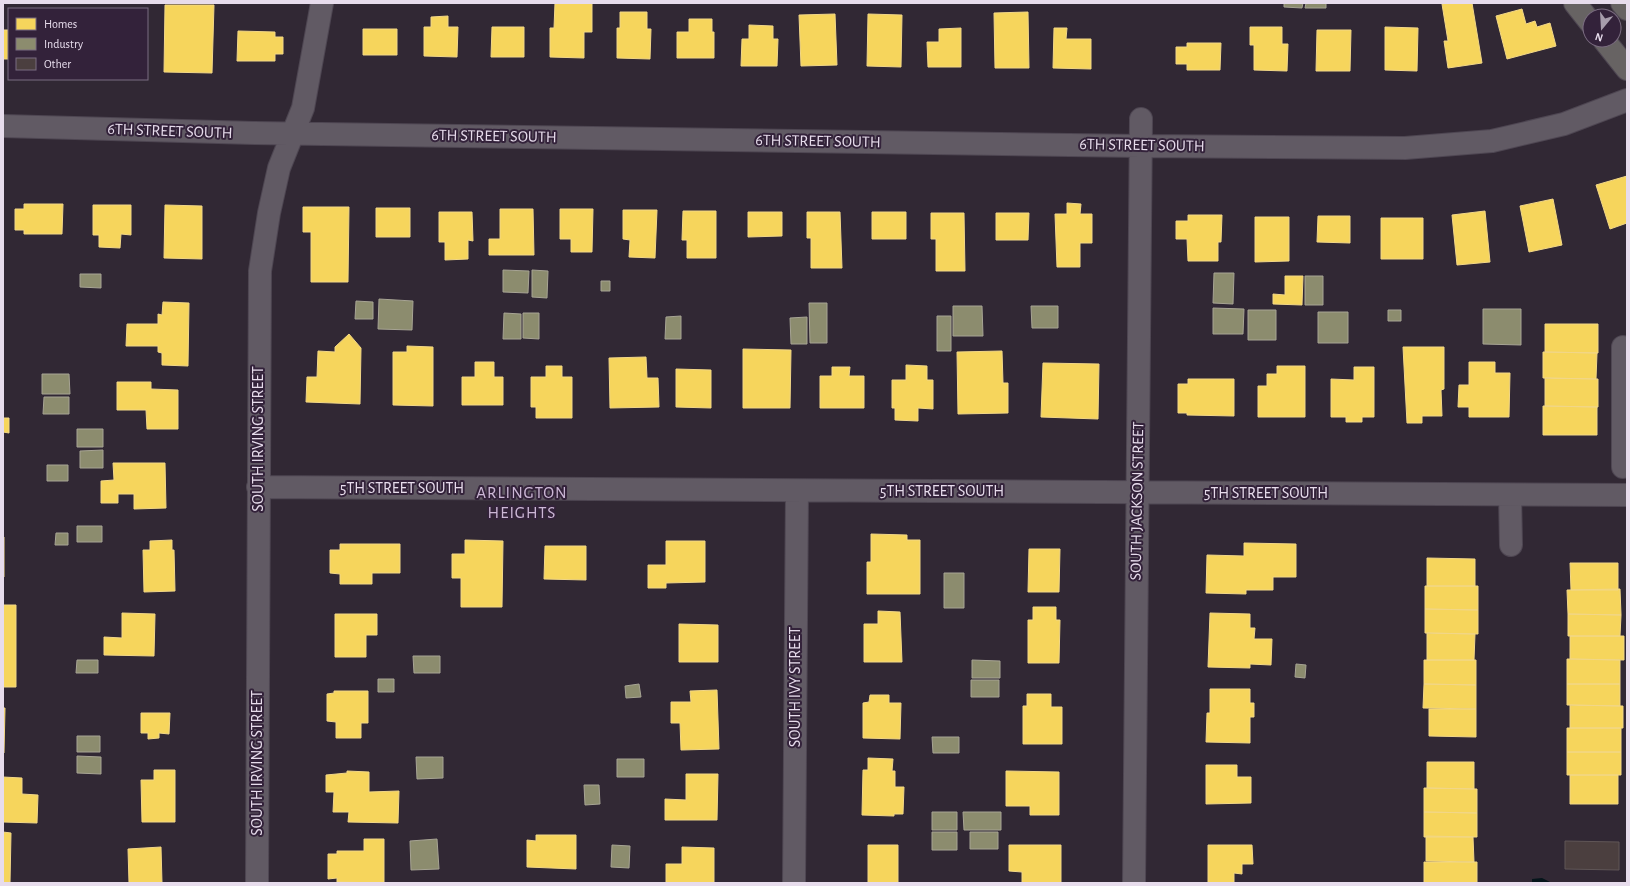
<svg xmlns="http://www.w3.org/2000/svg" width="1630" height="886" font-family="'Alegreya Sans',sans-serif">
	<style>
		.water { fill: #05151b }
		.homes { fill: #f6d55c; stroke: #f2d787 }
		.industry { fill: #8c8c6e; stroke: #a7a494 }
		.building { fill: #4b3f3f; stroke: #605657 }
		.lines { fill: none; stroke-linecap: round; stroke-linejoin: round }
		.minor-casing { stroke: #4e4652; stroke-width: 24 }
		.major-casing { stroke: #4e4652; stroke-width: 24 }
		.minor { stroke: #615a64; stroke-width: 22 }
		.major { stroke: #676363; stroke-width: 22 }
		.labels { text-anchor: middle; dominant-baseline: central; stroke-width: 4; stroke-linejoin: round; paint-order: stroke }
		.street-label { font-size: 16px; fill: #e7dcec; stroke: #33223a }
		.neighbourhood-label { font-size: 17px; letter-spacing: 1px; fill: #ccb7d6; stroke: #33223a }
	</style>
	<rect width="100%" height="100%" fill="#312834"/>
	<!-- water -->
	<path class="water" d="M 1542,878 L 1552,883 L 1532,883 L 1532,879 Z"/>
	<!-- homes -->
	<path class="homes" d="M 555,3 L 592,3 L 592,32 L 584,32 L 584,58 L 550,57 L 550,28 L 554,28 Z
		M 1448,3 L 1472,3 L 1482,63 L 1448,68 L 1444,41 L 1448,41 L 1442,4 Z
		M 165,5 L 214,5 L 212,73 L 164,72 Z
		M 1522,9 L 1526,24 L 1535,21 L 1537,27 L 1550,23 L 1556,46 L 1507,59 L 1496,16 Z
		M 620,12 L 647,12 L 647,29 L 651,29 L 650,59 L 617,58 L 617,28 L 620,28 Z
		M 1028,12 L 1029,68 L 995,68 L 994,13 Z
		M 835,14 L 837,65 L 801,66 L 799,15 Z
		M 868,14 L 902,15 L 901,67 L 867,66 Z
		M 448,16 L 448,27 L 458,27 L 457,57 L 424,56 L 424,27 L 431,27 L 431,17 Z
		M 689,19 L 712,19 L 712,32 L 714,32 L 714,58 L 677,58 L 677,32 L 689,32 Z
		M 749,25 L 773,26 L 773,39 L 778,39 L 777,66 L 741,66 L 742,39 L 749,39 Z
		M 492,27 L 524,27 L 524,57 L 491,57 Z
		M 1250,27 L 1282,27 L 1282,44 L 1288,44 L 1287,71 L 1254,70 L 1254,45 L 1250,45 Z
		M 1385,27 L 1418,28 L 1417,71 L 1385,70 Z
		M 961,28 L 961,67 L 928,67 L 927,42 L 939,42 L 939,29 Z
		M 1054,28 L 1067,28 L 1066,39 L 1091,39 L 1091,69 L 1053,68 Z
		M 363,29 L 397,29 L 397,55 L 363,55 Z
		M 3,30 L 9,30 L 9,59 L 3,59 Z
		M 1317,30 L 1351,30 L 1350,71 L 1316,71 Z
		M 238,31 L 275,32 L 275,37 L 283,37 L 283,54 L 275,54 L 275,61 L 237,61 Z
		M 1187,43 L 1221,43 L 1220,70 L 1187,70 L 1187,64 L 1176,64 L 1176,47 L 1187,47 Z
		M 1627,176 L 1627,223 L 1610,229 L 1596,185 Z
		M 1553,199 L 1562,245 L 1529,252 L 1520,206 Z
		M 1067,203 L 1081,204 L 1080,214 L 1092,214 L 1092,243 L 1080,243 L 1080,267 L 1057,267 L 1055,214 L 1067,214 Z
		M 24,204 L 63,204 L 62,234 L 24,234 L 24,230 L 15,230 L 15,209 L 24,209 Z
		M 93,205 L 131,205 L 131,235 L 121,234 L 120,248 L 99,247 L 99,235 L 93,235 Z
		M 165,205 L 202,206 L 202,259 L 164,258 Z
		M 303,207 L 349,207 L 348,282 L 311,282 L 311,232 L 303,232 Z
		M 376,208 L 410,208 L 410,237 L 376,237 Z
		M 500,209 L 533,209 L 534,255 L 489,255 L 489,239 L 500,239 Z
		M 560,209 L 593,209 L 592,252 L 571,252 L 571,239 L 560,239 Z
		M 623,210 L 657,210 L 655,258 L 629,257 L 630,240 L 623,239 Z
		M 683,211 L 716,211 L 716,258 L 687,258 L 687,240 L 682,240 Z
		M 1485,211 L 1490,262 L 1457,265 L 1452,215 Z
		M 439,212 L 472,212 L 473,241 L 468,240 L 468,259 L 445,260 L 445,242 L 439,242 Z
		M 748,212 L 782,212 L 782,236 L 748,237 Z
		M 807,212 L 840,212 L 842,268 L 811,268 L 811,238 L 807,238 Z
		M 872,212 L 906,212 L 906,239 L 872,239 Z
		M 931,213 L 964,213 L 965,271 L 936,271 L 936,239 L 931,239 Z
		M 996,213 L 1029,213 L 1028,240 L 996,240 Z
		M 1188,215 L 1222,215 L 1221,242 L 1218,242 L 1218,261 L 1188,261 L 1187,239 L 1176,239 L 1176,221 L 1188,221 Z
		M 1318,216 L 1350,216 L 1350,243 L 1317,242 Z
		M 1255,217 L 1289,217 L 1289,261 L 1255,262 Z
		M 1381,218 L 1423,218 L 1423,259 L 1381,259 Z
		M 1285,276 L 1303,276 L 1302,305 L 1273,304 L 1273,294 L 1285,295 Z
		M 163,302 L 189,303 L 188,366 L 162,365 L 162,353 L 158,352 L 158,346 L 126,346 L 127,324 L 158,324 L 158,314 L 162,315 Z
		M 1545,324 L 1598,324 L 1598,353 L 1545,352 Z
		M 349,334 L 361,348 L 360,404 L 306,402 L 307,377 L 317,377 L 318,351 L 335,352 L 335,347 Z
		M 407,346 L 433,347 L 433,406 L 393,405 L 393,352 L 407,352 Z
		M 1403,347 L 1444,347 L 1444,389 L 1441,390 L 1442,416 L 1422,416 L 1422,423 L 1407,423 Z
		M 743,349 L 791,350 L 790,408 L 743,408 Z
		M 1002,351 L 1003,383 L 1008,383 L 1008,413 L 958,414 L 957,352 Z
		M 1543,352 L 1597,353 L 1596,379 L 1543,378 Z
		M 646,357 L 647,378 L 658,378 L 659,407 L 610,408 L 609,358 Z
		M 475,362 L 494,362 L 494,377 L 503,377 L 503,405 L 462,405 L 462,377 L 475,377 Z
		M 1469,362 L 1495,362 L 1495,373 L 1510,373 L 1509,417 L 1469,417 L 1469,407 L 1458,407 L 1459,385 L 1469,385 Z
		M 1043,363 L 1099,364 L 1098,419 L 1041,417 Z
		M 906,365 L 927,366 L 927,380 L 933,380 L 933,409 L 918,408 L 918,421 L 895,420 L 895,408 L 892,408 L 892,380 L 906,380 Z
		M 546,366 L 562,366 L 562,377 L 572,377 L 572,418 L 536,418 L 536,407 L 531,407 L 531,377 L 546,377 Z
		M 1277,366 L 1305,366 L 1305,417 L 1258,417 L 1258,386 L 1267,386 L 1267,374 L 1277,374 Z
		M 832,367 L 850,367 L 849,376 L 864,376 L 864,408 L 820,408 L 820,376 L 832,376 Z
		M 1354,367 L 1374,367 L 1374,417 L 1362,417 L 1362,422 L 1346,422 L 1346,417 L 1331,417 L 1331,379 L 1354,380 Z
		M 676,369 L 711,370 L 711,408 L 676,407 Z
		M 1545,378 L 1598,379 L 1598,407 L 1545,406 Z
		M 1188,379 L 1234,379 L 1234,416 L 1187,415 L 1187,413 L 1178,413 L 1178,384 L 1188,384 Z
		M 117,382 L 151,382 L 151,389 L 178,390 L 178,429 L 147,429 L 146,410 L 117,410 Z
		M 1543,406 L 1597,407 L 1597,435 L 1543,435 Z
		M 3,418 L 9,418 L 9,433 L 3,432 Z
		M 113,463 L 165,463 L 166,508 L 134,509 L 134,494 L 118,494 L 118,503 L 101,503 L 101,481 L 114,480 Z
		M 871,534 L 907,535 L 907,540 L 920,540 L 920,594 L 867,594 L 867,562 L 871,562 Z
		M 3,537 L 4,537 L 4,577 L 3,577 Z
		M 172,540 L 172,550 L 174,550 L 175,591 L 144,592 L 143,550 L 150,550 L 150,541 Z
		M 465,540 L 503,541 L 502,607 L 461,607 L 461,578 L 452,578 L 452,554 L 465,554 Z
		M 666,541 L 705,541 L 705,582 L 666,583 L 666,588 L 648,588 L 648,565 L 666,565 Z
		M 1244,543 L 1296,544 L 1296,577 L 1273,577 L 1273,590 L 1246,590 L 1246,594 L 1206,593 L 1207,555 L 1244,556 Z
		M 340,544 L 400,544 L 400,573 L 372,573 L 372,584 L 340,584 L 340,574 L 330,573 L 330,550 L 340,550 Z
		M 545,546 L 586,546 L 586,580 L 544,579 Z
		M 1029,549 L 1060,549 L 1059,592 L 1028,592 Z
		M 1427,558 L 1475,559 L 1475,586 L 1427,586 Z
		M 1570,563 L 1618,563 L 1618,590 L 1571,590 Z
		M 1425,586 L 1478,586 L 1478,610 L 1425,609 Z
		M 1620,589 L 1621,615 L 1568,614 L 1567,590 Z
		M 3,605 L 16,605 L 16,687 L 3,687 Z
		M 1033,607 L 1056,607 L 1056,620 L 1060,620 L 1059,663 L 1028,663 L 1028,620 L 1033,620 Z
		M 1425,609 L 1478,610 L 1478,634 L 1425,633 Z
		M 878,611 L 900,612 L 902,662 L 864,662 L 864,624 L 878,624 Z
		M 122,613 L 155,614 L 154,656 L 104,655 L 104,637 L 122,638 Z
		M 1210,613 L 1250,614 L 1250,628 L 1255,628 L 1254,639 L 1272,639 L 1271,665 L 1250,664 L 1250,668 L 1208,667 Z
		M 335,614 L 377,614 L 377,635 L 366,635 L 366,657 L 335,657 Z
		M 1568,614 L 1621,615 L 1620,636 L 1568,636 Z
		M 679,624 L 718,625 L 718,662 L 679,662 Z
		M 1427,633 L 1475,634 L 1474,660 L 1427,660 Z
		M 1570,636 L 1624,636 L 1624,660 L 1570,659 Z
		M 1567,659 L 1620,660 L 1620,684 L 1567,684 Z
		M 1424,660 L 1476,660 L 1476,685 L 1424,684 Z
		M 1424,684 L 1476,685 L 1476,709 L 1423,708 Z
		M 1567,684 L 1620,684 L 1620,706 L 1567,705 Z
		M 1210,689 L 1250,689 L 1250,703 L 1254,703 L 1254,717 L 1250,717 L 1250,743 L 1206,742 L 1207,713 L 1210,713 Z
		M 717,690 L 719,749 L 681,750 L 680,723 L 671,723 L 671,702 L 691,702 L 690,691 Z
		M 334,691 L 368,691 L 368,723 L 361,723 L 361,738 L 336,738 L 336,722 L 327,721 L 327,694 L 334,693 Z
		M 1027,694 L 1051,694 L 1051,707 L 1062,707 L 1062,744 L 1023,744 L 1023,706 L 1027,706 Z
		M 870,695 L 889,695 L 889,703 L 901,703 L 900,739 L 863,738 L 863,703 L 869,702 Z
		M 1570,705 L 1623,706 L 1623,728 L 1570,728 Z
		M 3,708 L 5,708 L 4,753 L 3,753 Z
		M 1429,709 L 1476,709 L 1476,737 L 1429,736 Z
		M 141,713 L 170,713 L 169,734 L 159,733 L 159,738 L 148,739 L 148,733 L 141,733 Z
		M 1567,728 L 1621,728 L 1621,752 L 1567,752 Z
		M 1567,752 L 1621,752 L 1621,775 L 1567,775 Z
		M 868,758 L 893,759 L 892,771 L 895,771 L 895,787 L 904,787 L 903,814 L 894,814 L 894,816 L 862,815 L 863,770 L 868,770 Z
		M 1427,762 L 1474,762 L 1474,789 L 1427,788 Z
		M 1206,765 L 1237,765 L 1237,777 L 1251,777 L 1251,803 L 1206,804 Z
		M 154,770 L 175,770 L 175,822 L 142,822 L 141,780 L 154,780 Z
		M 347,771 L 369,772 L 369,792 L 399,791 L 398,823 L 348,822 L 349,812 L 333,812 L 334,792 L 326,792 L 326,775 L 347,773 Z
		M 1006,771 L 1059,772 L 1059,815 L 1030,815 L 1030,806 L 1006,806 Z
		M 686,774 L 718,774 L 717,820 L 665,820 L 665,799 L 686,800 Z
		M 1570,775 L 1618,775 L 1618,804 L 1570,804 Z
		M 3,777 L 22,778 L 22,794 L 38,795 L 37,823 L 3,822 Z
		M 1424,788 L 1477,789 L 1477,813 L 1424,812 Z
		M 1424,812 L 1477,813 L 1477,837 L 1424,837 Z
		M 3,832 L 11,833 L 10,883 L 3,883 Z
		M 536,835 L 576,835 L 576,869 L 527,867 L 527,840 L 536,841 Z
		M 1426,836 L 1473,837 L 1474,862 L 1426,861 Z
		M 364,839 L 384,839 L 384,883 L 337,882 L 337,878 L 328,879 L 328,854 L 337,854 L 337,851 L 364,851 Z
		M 868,845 L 898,845 L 898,883 L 868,883 Z
		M 1009,845 L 1061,845 L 1061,883 L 1022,883 L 1022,872 L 1009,871 Z
		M 1208,845 L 1252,845 L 1253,864 L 1242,864 L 1242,874 L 1234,873 L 1234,883 L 1208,883 Z
		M 161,847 L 162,883 L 129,883 L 128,849 Z
		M 682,847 L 714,848 L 714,883 L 666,883 L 666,864 L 682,864 Z
		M 1424,862 L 1477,862 L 1477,883 L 1424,883 Z"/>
	<!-- industry -->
	<path class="industry" d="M 1284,3 L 1303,3 L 1302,8 L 1284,7 Z
		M 1306,3 L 1326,3 L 1326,8 L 1305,8 Z
		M 503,270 L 529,271 L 528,293 L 503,292 Z
		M 532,270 L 548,271 L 547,298 L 532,297 Z
		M 1214,273 L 1234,273 L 1233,304 L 1213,303 Z
		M 80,274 L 101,274 L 101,288 L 80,287 Z
		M 1305,276 L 1323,276 L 1323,305 L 1305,305 Z
		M 601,281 L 610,281 L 610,291 L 601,291 Z
		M 379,299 L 413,301 L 412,330 L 378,329 Z
		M 356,301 L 373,302 L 373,319 L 355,319 Z
		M 809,303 L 827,303 L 827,343 L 810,343 Z
		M 953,306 L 982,306 L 983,336 L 953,336 Z
		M 1031,306 L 1058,306 L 1058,328 L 1032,328 Z
		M 1213,308 L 1244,309 L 1243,334 L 1213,334 Z
		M 1483,309 L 1521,309 L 1521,345 L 1483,344 Z
		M 1248,310 L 1276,310 L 1276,340 L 1248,340 Z
		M 1388,310 L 1401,310 L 1401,321 L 1388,321 Z
		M 1318,312 L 1348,312 L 1348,343 L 1318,343 Z
		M 504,313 L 521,314 L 521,339 L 503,339 Z
		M 523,313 L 539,313 L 539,339 L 523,338 Z
		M 681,316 L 681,339 L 665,339 L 666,317 Z
		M 937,316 L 951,316 L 951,351 L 937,351 Z
		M 807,317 L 807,344 L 791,344 L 790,318 Z
		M 42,374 L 69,374 L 70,394 L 42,394 Z
		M 44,397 L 69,397 L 69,414 L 43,414 Z
		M 77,429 L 103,429 L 103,447 L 77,447 Z
		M 103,450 L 103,468 L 80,468 L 80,451 Z
		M 47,465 L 68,465 L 68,481 L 47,481 Z
		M 77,526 L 102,526 L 102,542 L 77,542 Z
		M 56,533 L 68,533 L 68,545 L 55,545 Z
		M 944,573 L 964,573 L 964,608 L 944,608 Z
		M 413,656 L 440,656 L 440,673 L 414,673 Z
		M 77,660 L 98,660 L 98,673 L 76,673 Z
		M 972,660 L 1000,661 L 1000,678 L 972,678 Z
		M 1296,664 L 1306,665 L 1305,678 L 1295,677 Z
		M 378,679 L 394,679 L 394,692 L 378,692 Z
		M 971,680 L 999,680 L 999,697 L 971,697 Z
		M 639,684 L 641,697 L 626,698 L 625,686 Z
		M 77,736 L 100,736 L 100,752 L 77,752 Z
		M 932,737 L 959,737 L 959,753 L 933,753 Z
		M 77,756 L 101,757 L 101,774 L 77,773 Z
		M 416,757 L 443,757 L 443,778 L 417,779 Z
		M 617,759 L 644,759 L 644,777 L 617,777 Z
		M 584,785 L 599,785 L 600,804 L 585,805 Z
		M 932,812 L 957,812 L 957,830 L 932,830 Z
		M 963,812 L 1001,812 L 1001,830 L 964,830 Z
		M 932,832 L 957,832 L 957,850 L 932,850 Z
		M 970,832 L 998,832 L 998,849 L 970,849 Z
		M 437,839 L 439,869 L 411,870 L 410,841 Z
		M 612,845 L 630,846 L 629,868 L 611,867 Z"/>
	<!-- building -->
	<path class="building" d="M 1565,841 L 1619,842 L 1619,870 L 1565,869 Z"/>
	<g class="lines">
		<defs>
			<path id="minor" d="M 3,126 L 254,133 L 1140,146 L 1405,148 L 1492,141 L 1564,124 L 1627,100
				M 1623,347 L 1623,467
				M 258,487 L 1627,495
				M 1510,495 L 1511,545
				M 257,883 L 260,271 L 269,213 L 279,168 L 303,108 L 322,3
				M 794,883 L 797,491
				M 1134,883 L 1141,119"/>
			<path id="major" d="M 1575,3 L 1590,22
				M 1622,3 L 1627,9
				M 1604,40 L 1627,69"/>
		</defs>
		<!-- minor casing -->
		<use href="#minor" class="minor-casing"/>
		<!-- major casing -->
		<use href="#major" class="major-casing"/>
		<!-- minor -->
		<use href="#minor" class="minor"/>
		<!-- major -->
		<use href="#major" class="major"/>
	</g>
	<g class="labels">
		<!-- street labels -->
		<g class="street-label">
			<text transform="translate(170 131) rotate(2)">6TH STREET SOUTH</text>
			<text transform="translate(494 136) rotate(1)">6TH STREET SOUTH</text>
			<text transform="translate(818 141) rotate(1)">6TH STREET SOUTH</text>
			<text transform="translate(1142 145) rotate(1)">6TH STREET SOUTH</text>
			<text transform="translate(258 439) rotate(-90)">SOUTH IRVING STREET</text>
			<text x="402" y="488">5TH STREET SOUTH</text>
			<text x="942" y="491">5TH STREET SOUTH</text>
			<text x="1266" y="493">5TH STREET SOUTH</text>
			<text transform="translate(1137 501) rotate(-89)">SOUTH JACKSON STREET</text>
			<text transform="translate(795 687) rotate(-90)">SOUTH IVY STREET</text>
			<text transform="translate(257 763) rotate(-90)">SOUTH IRVING STREET</text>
		</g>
		<!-- neighbourhood labels -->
		<g class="neighbourhood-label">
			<text x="522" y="492">ARLINGTON<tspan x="522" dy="20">HEIGHTS</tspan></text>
		</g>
	</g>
	<!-- border -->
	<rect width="1630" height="886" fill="none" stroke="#e7dcec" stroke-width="8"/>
	<!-- legend -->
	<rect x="8" y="8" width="140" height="72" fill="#33223a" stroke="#7b6c81"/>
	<rect x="16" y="18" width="20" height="12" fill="#f6d55c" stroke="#7b6c81"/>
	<text x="44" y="28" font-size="12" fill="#e7dcec">Homes</text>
	<rect x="16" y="38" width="20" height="12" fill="#8c8c6e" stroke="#7b6c81"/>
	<text x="44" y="48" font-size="12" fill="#e7dcec">Industry</text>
	<rect x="16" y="58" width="20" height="12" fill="#4b3f3f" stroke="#7b6c81"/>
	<text x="44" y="68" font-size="12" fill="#e7dcec">Other</text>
	<!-- north arrow -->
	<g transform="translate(1602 28) rotate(198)"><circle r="19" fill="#33223a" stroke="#7b6c81"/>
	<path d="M0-3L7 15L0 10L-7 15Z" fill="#a79dac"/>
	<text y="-6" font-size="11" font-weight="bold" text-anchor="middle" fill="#e7dcec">N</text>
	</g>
</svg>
